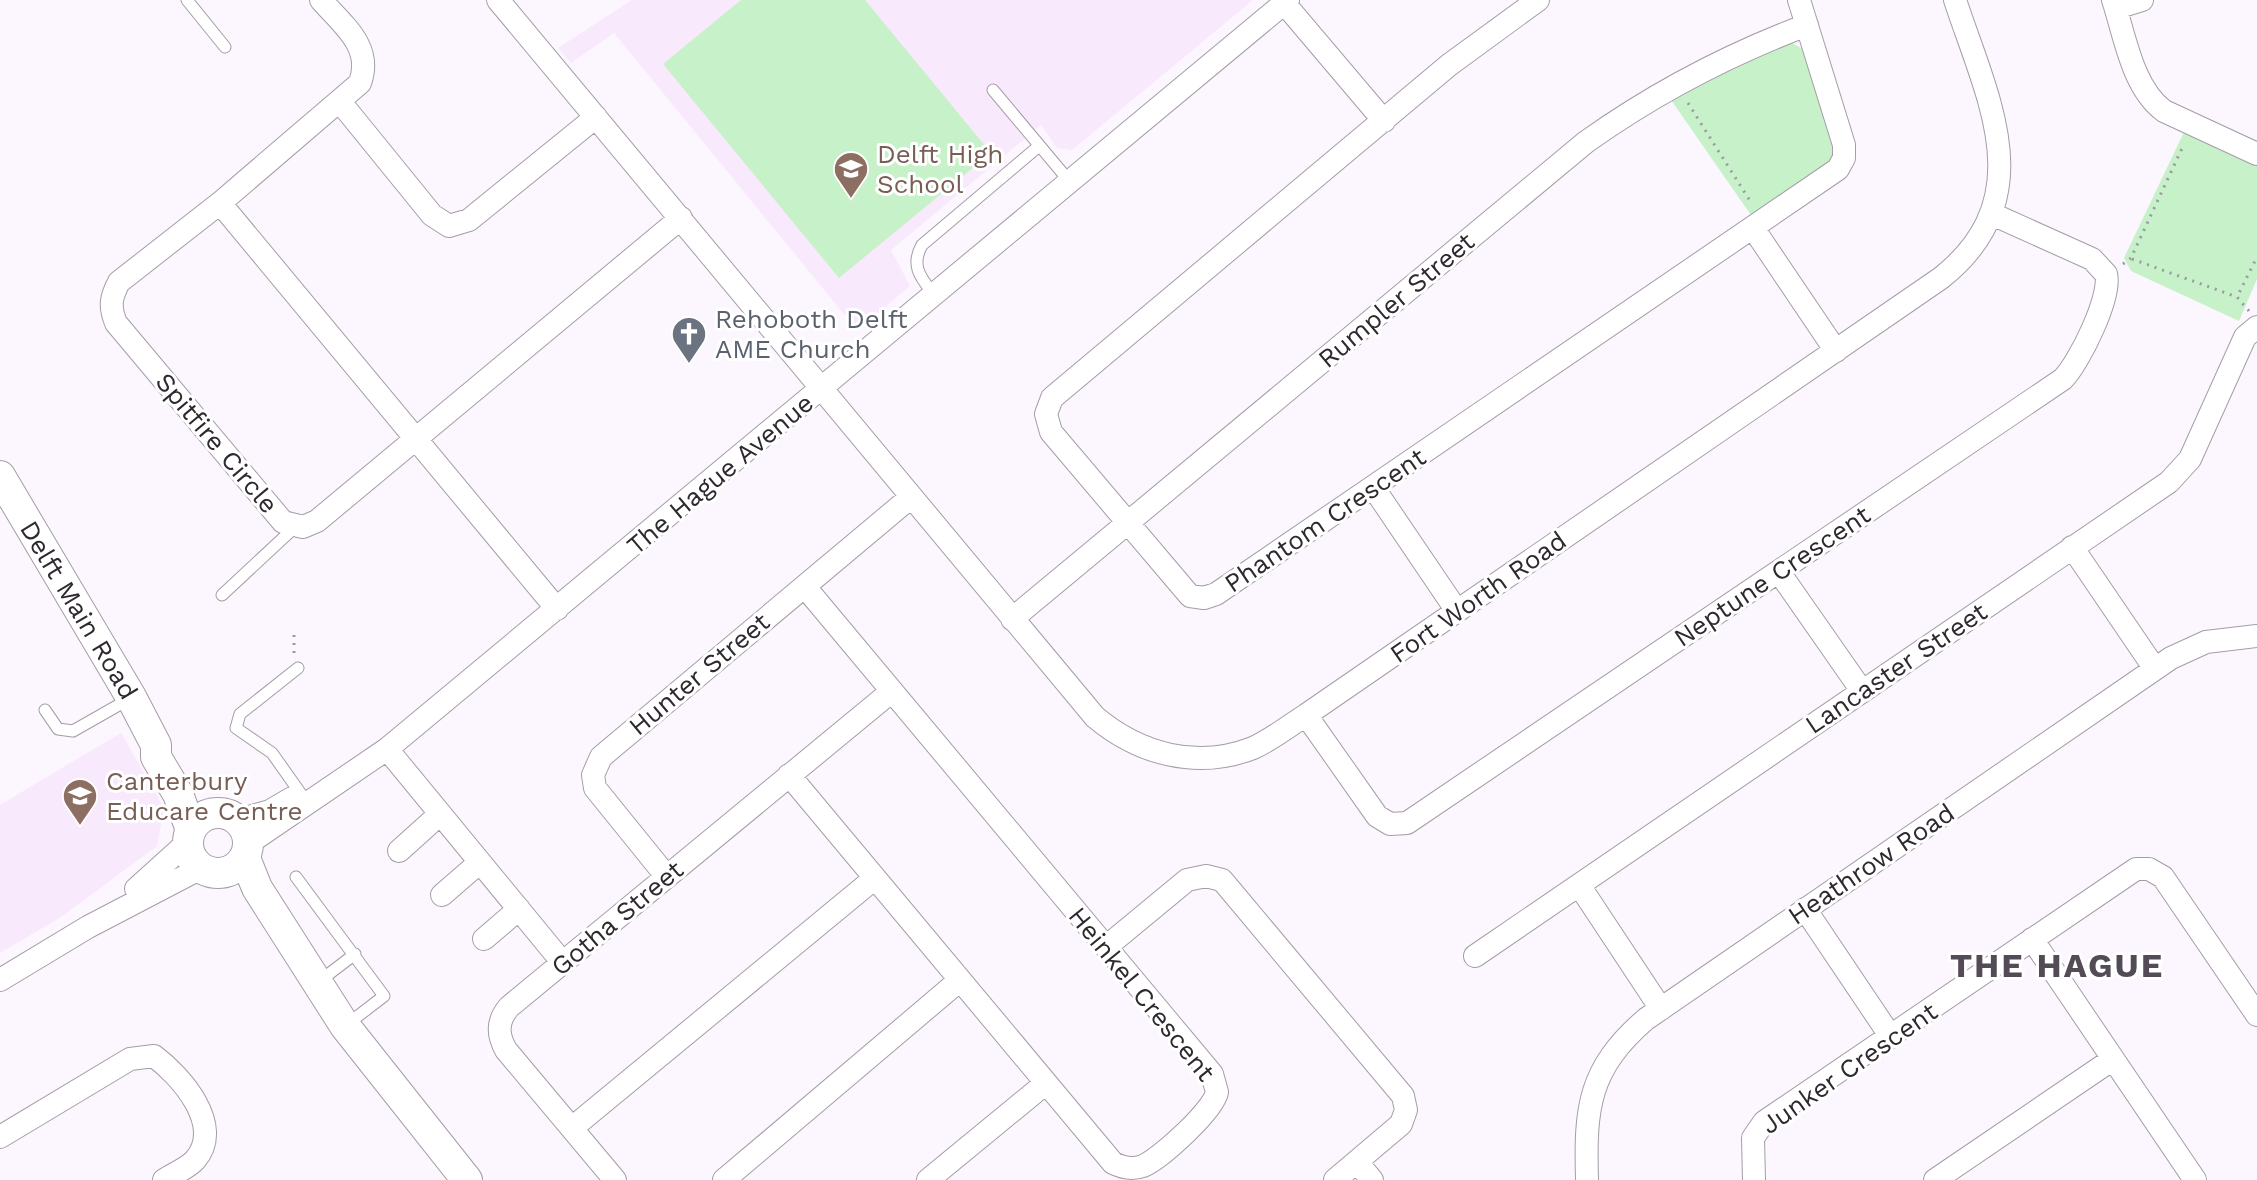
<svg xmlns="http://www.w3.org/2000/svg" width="2257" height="1180" font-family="'Work Sans',sans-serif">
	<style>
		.built { fill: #f8e9fc }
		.green { fill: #c7f1c9 }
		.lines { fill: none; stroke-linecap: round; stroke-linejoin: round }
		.lane-casing { stroke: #a59ca7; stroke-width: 13 }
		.street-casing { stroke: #a59ca7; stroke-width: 24 }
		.secondary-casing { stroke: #a59ca7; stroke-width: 32 }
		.path { stroke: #9e99a0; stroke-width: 3; stroke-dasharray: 2 6; stroke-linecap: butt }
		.lane { stroke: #fff; stroke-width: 11 }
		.street { stroke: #fff; stroke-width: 22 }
		.secondary { stroke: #fff; stroke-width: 30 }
		.labels { text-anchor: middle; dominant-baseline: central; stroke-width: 6; stroke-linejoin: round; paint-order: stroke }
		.education-label { font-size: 26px; fill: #785e54; stroke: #fff; text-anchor: start }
		.street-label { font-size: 26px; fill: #2d292e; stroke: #fff }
		.worship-label { font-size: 26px; fill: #5b616d; stroke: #fff; text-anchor: start }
		.district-label { font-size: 34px; font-weight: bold; letter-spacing: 2px; fill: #534b55; stroke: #fff }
	</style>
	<rect width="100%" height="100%" fill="#fcf6fe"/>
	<!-- built -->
	<path class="built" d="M 632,0 L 1253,0 L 1072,150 L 1057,148 L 1041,125 L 891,250 L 910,286 L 857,330 L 614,33 L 571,63 L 558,48 Z
		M 121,733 L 164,808 L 157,846 L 61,917 L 0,953 L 0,805 Z"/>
	<!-- green -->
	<path class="green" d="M 741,0 L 865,0 L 991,153 L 839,278 L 663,64 Z
		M 1792,43 L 1803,49 L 1837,147 L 1835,158 L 1753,218 L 1669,97 L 1732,61 Z
		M 2185,130 L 2257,163 L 2257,279 L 2239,321 L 2131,271 L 2124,258 Z"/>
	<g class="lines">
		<defs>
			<path id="lane" d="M 187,0 L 225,47
				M 993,90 L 1070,182
				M 934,295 C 921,278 910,266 922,245 L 1039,146
				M 222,595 L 295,527
				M 298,668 L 240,714 L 236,728 L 272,753 L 301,794
				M 45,710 L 58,729 L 73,731 L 131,698
				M 296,877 L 384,996 L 345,1026
				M 317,983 L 355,954"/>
			<path id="street" d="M 321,0 C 344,26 373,47 360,83 L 220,203 L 119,282 C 111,297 109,306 116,323 L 283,522 L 303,527 L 317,521 L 681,218
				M 498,0 L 1095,717 C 1139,754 1197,770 1253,748 C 1271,740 1289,726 1306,715 L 1941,278 C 2042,198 1988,100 1955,0
				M 1538,0 L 1449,65 L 1052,398 L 1046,414 L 1051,432 L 1190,596 L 1204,598 L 1216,594 L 1838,169 L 1844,158 L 1844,145 L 1799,0
				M 2113,0 C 2125,36 2132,87 2164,111 L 2257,154
				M 1284,3 L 1384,121
				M 2116,8 L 2142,0
				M 341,103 L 432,215 L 449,226 L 469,220 L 596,117
				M 220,203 L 557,609
				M 1753,228 L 1836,351
				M 1373,487 L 1457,611
				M 2072,547 L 2155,669
				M 1779,572 L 1862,691
				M 1012,619 L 1586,142 C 1655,93 1727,55 1807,25
				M 1306,715 L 1377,816 L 1390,824 L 1407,823 L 2063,379 C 2079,363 2112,296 2106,274 L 2092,259 L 1992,214
				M 387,749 L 563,963
				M 789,775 L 1113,1163 C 1123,1168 1132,1170 1143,1166 C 1161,1158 1214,1110 1217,1092 L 1212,1074 L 805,587
				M 238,820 L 270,811 L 292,798
				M 249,843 L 387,749 L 1288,0
				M 399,851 L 440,814
				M 667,877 L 595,788 L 593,775 L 601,757 L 911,497
				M 1579,885 L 1661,1009
				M 136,889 L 188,842
				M 442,895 L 480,862
				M 1805,909 L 1891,1037
				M 484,939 L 519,909
				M 2032,939 L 2195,1180
				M 1106,947 L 1187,880 L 1206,876 L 1222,880 L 1403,1096 L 1406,1110 L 1401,1124 L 1335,1180
				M 1475,956 L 2169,482 L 2190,459 L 2245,337 L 2257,327
				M 0,980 L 88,927 L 201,868
				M 572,1128 L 875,878
				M 0,1137 L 130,1059 L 154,1056 C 181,1076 225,1126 195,1160 C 188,1168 173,1174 164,1180
				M 1357,1162 L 1372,1180
				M 615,1180 L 506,1050 C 497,1034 497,1021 509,1007 L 892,691
				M 724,1180 L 960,980
				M 928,1180 L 1046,1083
				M 1587,1180 C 1585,1108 1588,1069 1646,1019 L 2171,658 L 2206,642 L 2257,636
				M 1754,1180 L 1753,1138 L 1764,1122 L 2136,869 L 2149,869 L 2163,877 L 2257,1015
				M 1935,1180 L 2113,1059"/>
			<path id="secondary" d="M 0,476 L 131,697 L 156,745 L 156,757 L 178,794 L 191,830
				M188 843a30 30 0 1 1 60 0a30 30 0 1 1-60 0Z
				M 245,858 L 257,888 L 345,1026 L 467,1180"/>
		</defs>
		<!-- lane casing -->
		<use href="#lane" class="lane-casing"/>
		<!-- street casing -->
		<use href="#street" class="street-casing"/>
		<!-- secondary casing -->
		<use href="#secondary" class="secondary-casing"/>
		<!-- path -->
		<path class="path" d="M 1688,103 L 1752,204
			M 2132,259 L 2237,297
			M 2123,264 L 2131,258 L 2184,144
			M 2249,311 L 2237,297 L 2257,257
			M 294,653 L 294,629"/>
		<!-- lane -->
		<use href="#lane" class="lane"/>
		<!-- street -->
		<use href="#street" class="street"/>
		<!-- secondary -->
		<use href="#secondary" class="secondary"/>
	</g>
	<!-- icons -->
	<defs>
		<symbol id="school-pin" viewBox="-11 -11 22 30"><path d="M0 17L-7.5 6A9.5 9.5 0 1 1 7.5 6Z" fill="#8d6e63" stroke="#fff"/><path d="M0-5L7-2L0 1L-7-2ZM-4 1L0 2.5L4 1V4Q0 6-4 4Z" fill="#fff"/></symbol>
		<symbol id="church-pin" viewBox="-11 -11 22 30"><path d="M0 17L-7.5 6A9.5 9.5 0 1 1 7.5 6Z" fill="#6b7280" stroke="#fff"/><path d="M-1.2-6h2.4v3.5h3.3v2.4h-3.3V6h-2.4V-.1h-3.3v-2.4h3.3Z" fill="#fff"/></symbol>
	</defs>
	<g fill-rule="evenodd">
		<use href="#school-pin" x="831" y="149" width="40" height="54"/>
		<use href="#church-pin" x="669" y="314" width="40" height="54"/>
		<use href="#school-pin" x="60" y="776" width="40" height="54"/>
	</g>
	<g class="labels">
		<!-- education labels -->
		<g class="education-label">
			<text x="877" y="154">Delft High<tspan x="877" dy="30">School</tspan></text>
			<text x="106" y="781">Canterbury<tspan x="106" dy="30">Educare Centre</tspan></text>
		</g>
		<!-- street labels -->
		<g class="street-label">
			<text transform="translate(1396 300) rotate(-40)">Rumpler Street</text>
			<text transform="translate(217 443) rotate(50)">Spitfire Circle</text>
			<text transform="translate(720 474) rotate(-40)">The Hague Avenue</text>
			<text transform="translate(1325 520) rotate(-34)">Phantom Crescent</text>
			<text transform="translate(1772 576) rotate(-34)">Neptune Crescent</text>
			<text transform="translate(1478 597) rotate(-35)">Fort Worth Road</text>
			<text transform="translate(79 610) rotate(59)">Delft Main Road</text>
			<text transform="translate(1896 668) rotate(-34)">Lancaster Street</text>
			<text transform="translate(699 674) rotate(-40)">Hunter Street</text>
			<text transform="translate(1871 864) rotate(-34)">Heathrow Road</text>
			<text transform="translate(617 918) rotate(-40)">Gotha Street</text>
			<text transform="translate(1142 994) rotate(51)">Heinkel Crescent</text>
			<text transform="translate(1849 1068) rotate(-35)">Junker Crescent</text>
		</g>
		<!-- worship labels -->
		<g class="worship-label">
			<text x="715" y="319">Rehoboth Delft<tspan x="715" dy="30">AME Church</tspan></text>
		</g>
		<!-- district labels -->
		<g class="district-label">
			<text x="2057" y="965">THE HAGUE</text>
		</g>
	</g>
</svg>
